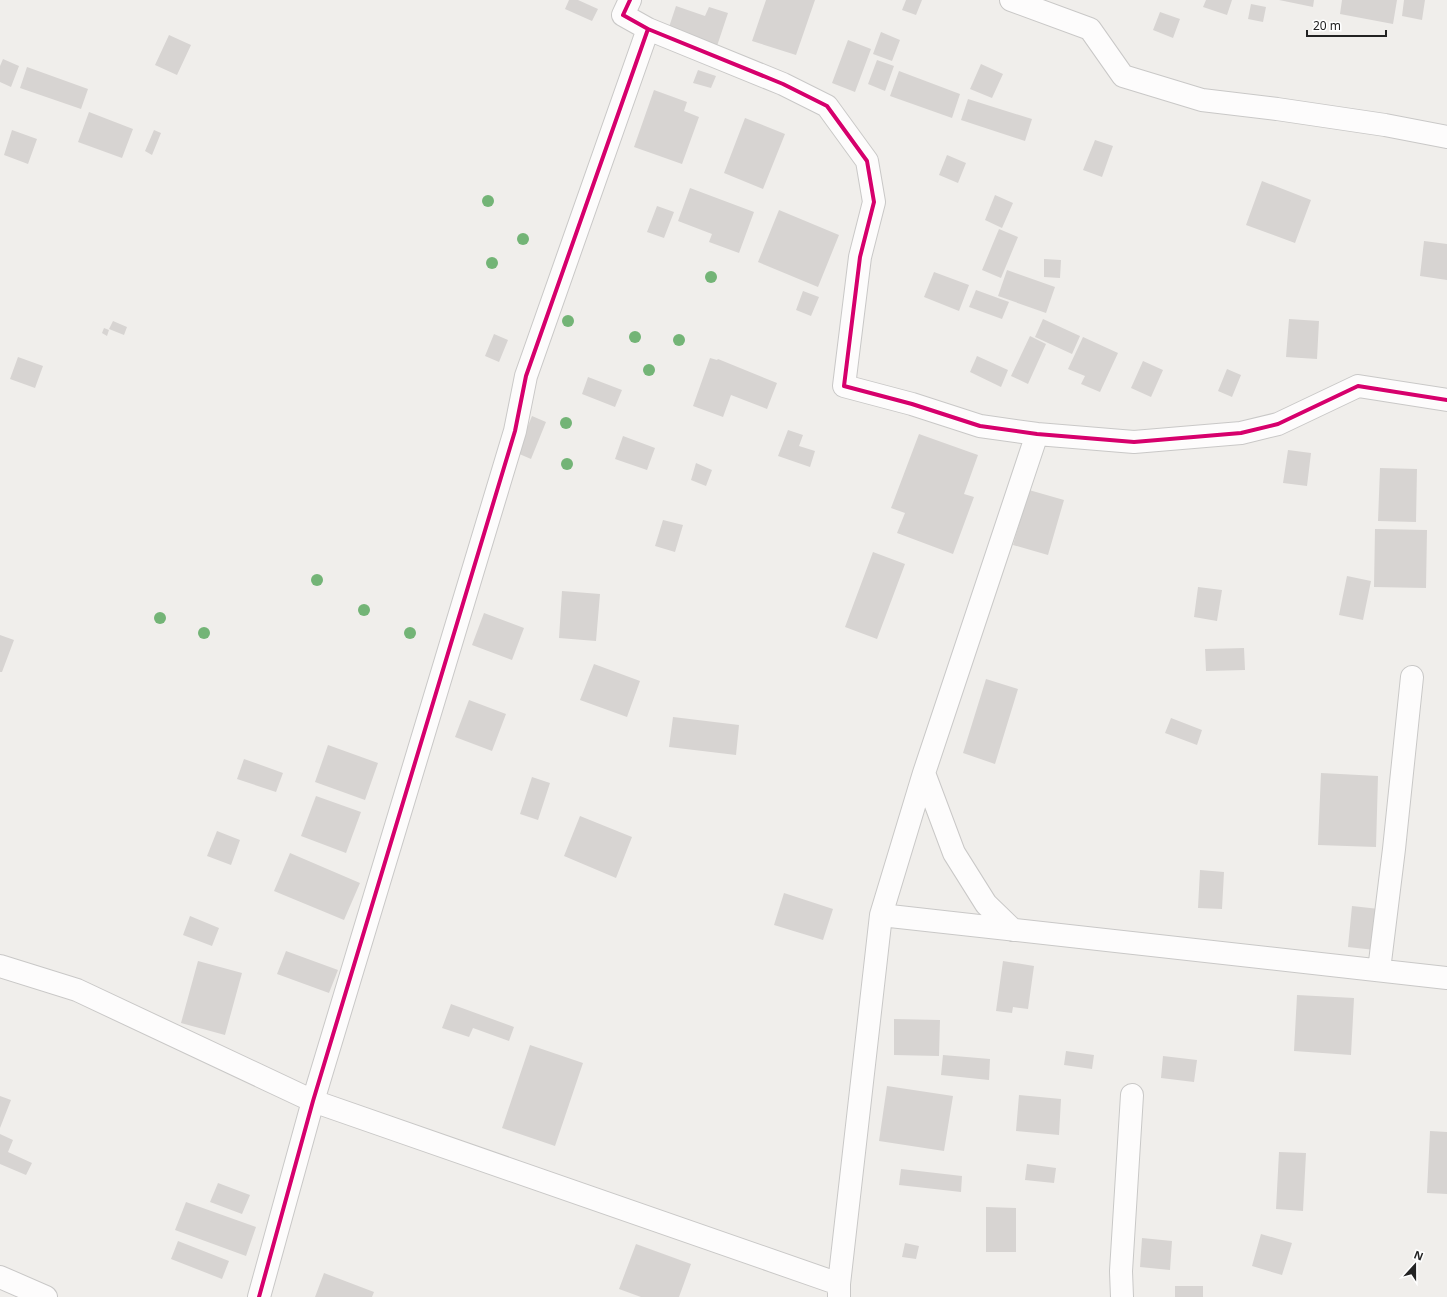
<svg xmlns="http://www.w3.org/2000/svg" width="1447" height="1297" font-family="'Noto Sans',sans-serif">
	<style>
		.building { fill: #d7d4d2 }
		.lines { fill: none; stroke-linecap: round; stroke-linejoin: round }
		.minor-casing { stroke: #c9c8c7; stroke-width: 24 }
		.minor { stroke: #fdfcfc; stroke-width: 22 }
		.cycleway-casing { stroke: #fff; stroke-width: 6 }
		.cycleway { stroke: #d6006c; stroke-width: 4 }
		.tree { fill: #73b476 }
	</style>
	<rect width="100%" height="100%" fill="#f0eeeb"/>
	<!-- building -->
	<path class="building" d="M 569,0 L 578,0 L 598,9 L 592,21 L 565,9 Z
		M 766,0 L 815,0 L 796,55 L 752,41 Z
		M 906,0 L 922,0 L 916,15 L 902,10 Z
		M 1206,0 L 1232,0 L 1227,15 L 1203,7 Z
		M 1279,0 L 1314,0 L 1313,7 Z
		M 1342,0 L 1397,0 L 1393,24 L 1340,14 Z
		M 1404,0 L 1425,0 L 1422,20 L 1402,16 Z
		M 1251,4 L 1266,7 L 1263,22 L 1248,19 Z
		M 676,6 L 705,16 L 709,7 L 728,13 L 717,46 L 668,30 Z
		M 1160,12 L 1180,19 L 1173,38 L 1153,30 Z
		M 881,32 L 900,40 L 892,61 L 873,54 Z
		M 169,35 L 191,45 L 177,75 L 155,65 Z
		M 848,40 L 871,49 L 855,92 L 832,83 Z
		M 3,59 L 19,66 L 11,87 L 0,82 L 0,66 Z
		M 877,60 L 894,66 L 885,91 L 868,84 Z
		M 981,64 L 1003,74 L 992,98 L 970,89 Z
		M 27,67 L 88,89 L 81,109 L 20,88 Z
		M 698,70 L 716,76 L 711,88 L 693,83 Z
		M 899,71 L 960,94 L 952,118 L 890,96 Z
		M 654,90 L 687,102 L 684,111 L 699,117 L 682,164 L 634,147 Z
		M 968,99 L 1032,119 L 1025,141 L 961,120 Z
		M 89,112 L 133,129 L 122,158 L 78,142 Z
		M 745,118 L 785,134 L 763,189 L 724,173 Z
		M 12,130 L 37,139 L 28,164 L 4,155 Z
		M 154,130 L 161,133 L 152,155 L 145,151 Z
		M 1095,140 L 1113,146 L 1102,177 L 1083,170 Z
		M 947,155 L 966,163 L 958,183 L 939,175 Z
		M 1262,181 L 1311,200 L 1295,243 L 1246,225 Z
		M 690,188 L 754,212 L 739,253 L 709,242 L 712,234 L 678,221 Z
		M 995,195 L 1013,203 L 1002,228 L 985,220 Z
		M 657,206 L 674,212 L 664,238 L 647,232 Z
		M 779,210 L 839,235 L 818,287 L 758,262 Z
		M 999,229 L 1018,237 L 1001,278 L 982,270 Z
		M 1424,241 L 1447,244 L 1447,280 L 1420,276 Z
		M 1044,259 L 1061,260 L 1060,278 L 1044,277 Z
		M 1007,270 L 1055,287 L 1046,313 L 998,296 Z
		M 934,272 L 969,285 L 959,311 L 924,297 Z
		M 976,290 L 1009,302 L 1002,319 L 969,307 Z
		M 803,291 L 819,297 L 811,316 L 796,310 Z
		M 1043,319 L 1080,336 L 1072,354 L 1035,337 Z
		M 1289,319 L 1319,321 L 1317,359 L 1286,357 Z
		M 113,321 L 127,327 L 124,335 L 109,329 Z
		M 104,328 L 109,330 L 107,336 L 102,333 Z
		M 494,334 L 508,340 L 499,362 L 485,356 Z
		M 1030,336 L 1046,344 L 1028,384 L 1011,376 Z
		M 1083,337 L 1118,353 L 1100,392 L 1081,384 L 1085,376 L 1068,369 Z
		M 977,356 L 1008,370 L 1001,387 L 970,372 Z
		M 18,357 L 43,366 L 35,388 L 10,379 Z
		M 710,358 L 717,360 L 718,359 L 777,383 L 767,409 L 731,395 L 723,417 L 693,406 Z
		M 1143,361 L 1163,370 L 1151,397 L 1131,388 Z
		M 1227,369 L 1241,375 L 1232,397 L 1218,391 Z
		M 588,377 L 622,390 L 615,407 L 582,394 Z
		M 532,416 L 546,422 L 531,459 L 517,453 Z
		M 788,430 L 803,435 L 799,446 L 815,451 L 810,467 L 778,456 Z
		M 919,434 L 978,455 L 964,494 L 974,497 L 953,554 L 897,533 L 905,513 L 891,508 Z
		M 623,436 L 655,448 L 647,470 L 615,459 Z
		M 1288,450 L 1311,453 L 1307,486 L 1283,483 Z
		M 696,463 L 712,470 L 706,486 L 691,480 Z
		M 1380,468 L 1417,469 L 1416,522 L 1378,521 Z
		M 1029,490 L 1064,500 L 1048,555 L 1013,545 Z
		M 663,520 L 683,525 L 675,552 L 655,546 Z
		M 1375,529 L 1427,530 L 1426,588 L 1374,587 Z
		M 873,552 L 905,564 L 877,639 L 845,627 Z
		M 1347,576 L 1371,581 L 1363,620 L 1339,615 Z
		M 1198,587 L 1222,590 L 1217,621 L 1194,617 Z
		M 562,591 L 600,594 L 596,641 L 559,638 Z
		M 484,613 L 524,628 L 512,660 L 472,645 Z
		M 0,635 L 14,640 L 2,672 L 0,672 Z
		M 1244,648 L 1245,670 L 1206,671 L 1205,649 Z
		M 594,664 L 640,681 L 627,717 L 580,700 Z
		M 986,679 L 1018,689 L 995,764 L 963,753 Z
		M 469,700 L 506,714 L 492,751 L 455,737 Z
		M 673,717 L 739,725 L 736,755 L 669,747 Z
		M 1171,718 L 1202,730 L 1197,745 L 1165,733 Z
		M 328,745 L 378,763 L 365,800 L 315,782 Z
		M 244,759 L 283,773 L 276,792 L 237,779 Z
		M 1321,773 L 1378,776 L 1376,847 L 1318,845 Z
		M 532,777 L 550,783 L 538,820 L 520,814 Z
		M 316,796 L 361,812 L 346,853 L 301,836 Z
		M 580,816 L 632,837 L 616,878 L 564,856 Z
		M 217,831 L 240,840 L 231,865 L 207,856 Z
		M 290,853 L 360,883 L 344,920 L 274,891 Z
		M 1200,870 L 1224,872 L 1222,909 L 1198,908 Z
		M 784,893 L 833,909 L 823,940 L 774,925 Z
		M 1352,906 L 1379,909 L 1375,950 L 1348,947 Z
		M 190,916 L 219,928 L 212,946 L 183,935 Z
		M 286,951 L 338,970 L 329,993 L 277,974 Z
		M 198,961 L 242,973 L 225,1035 L 181,1023 Z
		M 1003,961 L 1034,966 L 1028,1009 L 1013,1007 L 1012,1013 L 996,1011 Z
		M 1297,995 L 1354,998 L 1351,1055 L 1294,1051 Z
		M 451,1004 L 514,1027 L 509,1041 L 473,1028 L 469,1037 L 442,1028 Z
		M 894,1019 L 940,1020 L 939,1056 L 894,1055 Z
		M 530,1045 L 583,1063 L 555,1146 L 502,1128 Z
		M 1066,1051 L 1094,1055 L 1092,1069 L 1064,1065 Z
		M 943,1055 L 990,1059 L 989,1080 L 941,1075 Z
		M 1163,1056 L 1197,1060 L 1194,1082 L 1161,1078 Z
		M 887,1086 L 953,1096 L 944,1151 L 879,1141 Z
		M 1019,1095 L 1061,1099 L 1059,1135 L 1016,1131 Z
		M 0,1096 L 11,1100 L 0,1128 Z
		M 1430,1131 L 1447,1132 L 1447,1194 L 1427,1193 Z
		M 0,1134 L 13,1140 L 8,1152 L 32,1163 L 26,1175 L 0,1164 Z
		M 1279,1152 L 1306,1153 L 1303,1211 L 1276,1209 Z
		M 1027,1164 L 1056,1168 L 1054,1183 L 1025,1180 Z
		M 901,1169 L 962,1176 L 961,1192 L 899,1185 Z
		M 218,1183 L 250,1195 L 242,1214 L 210,1202 Z
		M 186,1202 L 256,1227 L 246,1256 L 175,1230 Z
		M 986,1207 L 1016,1208 L 1016,1252 L 986,1252 Z
		M 1261,1234 L 1292,1243 L 1282,1275 L 1252,1266 Z
		M 1142,1238 L 1172,1241 L 1170,1270 L 1140,1267 Z
		M 178,1241 L 229,1261 L 222,1279 L 171,1259 Z
		M 905,1243 L 919,1246 L 916,1259 L 902,1257 Z
		M 636,1244 L 691,1264 L 679,1297 L 641,1297 L 619,1289 Z
		M 324,1273 L 374,1292 L 372,1297 L 315,1297 Z
		M 1175,1286 L 1203,1286 L 1203,1297 L 1175,1297 Z"/>
	<g class="lines">
		<defs>
			<path id="minor" d="M 1011,0 L 1090,29 L 1123,76 L 1202,100 L 1277,109 L 1385,125 L 1447,137
				M 648,29 L 783,84 L 827,106 L 867,161 L 874,202 L 860,257 L 844,386 L 912,404 L 980,426 L 1037,434 L 1134,442 L 1241,433 L 1278,424 L 1358,386 L 1447,400
				M 924,773 L 954,853 L 986,904 L 1013,930
				M 881,915 L 1447,978
				M 0,966 L 77,990 L 313,1101 L 839,1284
				M 1379,970 L 1394,849 L 1412,677
				M 0,1277 L 46,1297
				M 259,1297 L 313,1101 L 515,431 L 526,376 L 648,29 L 623,15 L 630,0
				M 839,1297 L 839,1284 L 881,915 L 924,773 L 1037,434
				M 1122,1297 L 1121,1271 L 1132,1095"/>
		</defs>
		<!-- minor casing -->
		<use href="#minor" class="minor-casing"/>
		<!-- minor -->
		<use href="#minor" class="minor"/>
		<defs>
			<path id="cycleway" d="M 648,29 L 783,84 L 827,106 L 867,161 L 874,202 L 860,257 L 844,386 L 912,404 L 980,426 L 1037,434 L 1134,442 L 1241,433 L 1278,424 L 1358,386 L 1447,400
				M 259,1297 L 313,1101 L 515,431 L 526,376 L 648,29 L 623,15 L 630,0"/>
		</defs>
		<!-- cycleway casing -->
		<use href="#cycleway" class="cycleway-casing"/>
		<!-- cycleway -->
		<use href="#cycleway" class="cycleway"/>
	</g>
	<!-- trees -->
	<g class="tree">
		<circle cx="488" cy="201" r="6"/>
		<circle cx="523" cy="239" r="6"/>
		<circle cx="492" cy="263" r="6"/>
		<circle cx="711" cy="277" r="6"/>
		<circle cx="568" cy="321" r="6"/>
		<circle cx="635" cy="337" r="6"/>
		<circle cx="679" cy="340" r="6"/>
		<circle cx="649" cy="370" r="6"/>
		<circle cx="566" cy="423" r="6"/>
		<circle cx="567" cy="464" r="6"/>
		<circle cx="317" cy="580" r="6"/>
		<circle cx="364" cy="610" r="6"/>
		<circle cx="160" cy="618" r="6"/>
		<circle cx="204" cy="633" r="6"/>
		<circle cx="410" cy="633" r="6"/>
	</g>
	<!-- north arrow -->
	<g transform="translate(1415 1265) rotate(21)" stroke="#ffffff" stroke-width="3" paint-order="stroke">
	<path d="M0-3L7 15L0 10L-7 15Z" fill="#222222"/>
	<text y="-6" font-size="11" font-weight="bold" text-anchor="middle" fill="#222222">N</text>
	</g>
	<!-- scale -->
	<path d="M1307 30v6h79v-6" fill="none" stroke="#222222" stroke-width="2"/>
	<text x="1313" y="30" font-size="12" fill="#222222" stroke="#ffffff" stroke-width="3" paint-order="stroke">20 m</text>
</svg>
